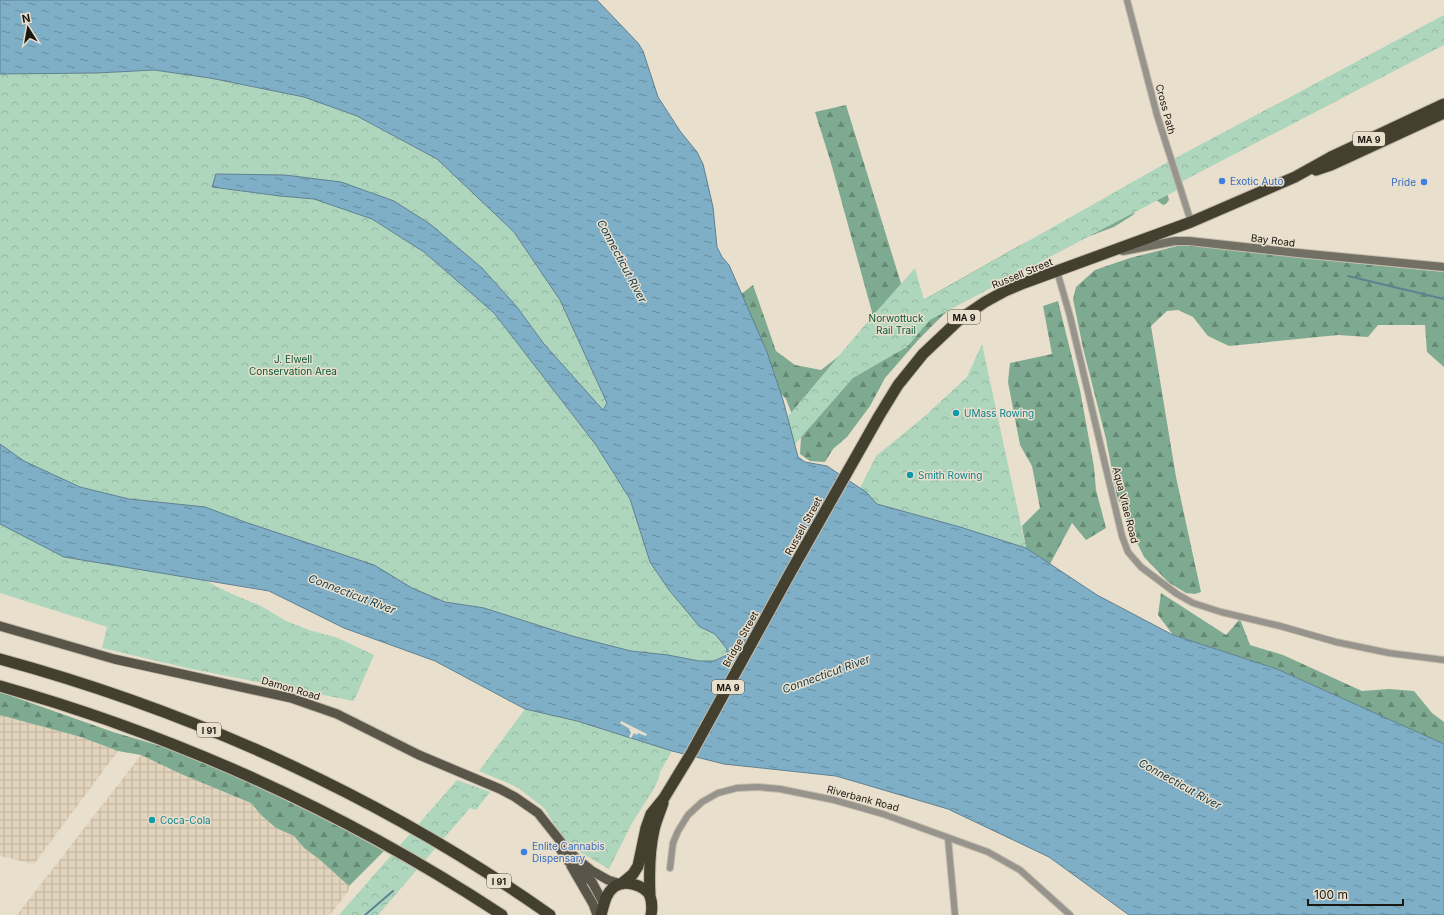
<svg xmlns="http://www.w3.org/2000/svg" width="1444" height="915" font-family="Inter,sans-serif">
	<style>
		.industrial { fill: url(#industrial-grid) }
		.forest { fill: url(#forest-firs) }
		.park { fill: url(#park-crowns) }
		.water { fill: url(#water-ripples); stroke: #608190 }
		.pier { fill: #e9dfcd }
		.lines { fill: none; stroke-linecap: round; stroke-linejoin: round }
		.stream { stroke: #608190; stroke-width: 2 }
		.street-casing { stroke: #c4bbab; stroke-width: 8 }
		.secondary-casing { stroke: #c4bbab; stroke-width: 10 }
		.primary-casing { stroke: #c4bbab; stroke-width: 11 }
		.highway-casing { stroke: #c4bbab; stroke-width: 13 }
		.street { stroke: #96948c; stroke-width: 6 }
		.secondary { stroke: #726f64; stroke-width: 8 }
		.primary { stroke: #595548; stroke-width: 9 }
		.highway { stroke: #444030; stroke-width: 11 }
		.shop-dot { fill: #3f7fe0; stroke: #e9dfcd; stroke-width: 1.5 }
		.culture-dot { fill: #0f9aa8; stroke: #e9dfcd; stroke-width: 1.5 }
		.labels { text-anchor: middle; dominant-baseline: central; stroke-width: 3; stroke-linejoin: round; paint-order: stroke }
		.shield { fill: #e9dfcd; stroke: #595349; stroke-width: 1 }
		.shield-label { font-size: 9px; font-weight: bold; fill: #1b1711 }
		.street-label { font-size: 10px; fill: #1b1711; stroke: #e9dfcd }
		.shop-label { font-size: 10px; fill: #366cbe; stroke: #e9dfcd; text-anchor: start }
		.park-label { font-size: 10px; fill: #065937; stroke: #e9dfcd }
		.culture-label { font-size: 10px; fill: #0d838f; stroke: #e9dfcd; text-anchor: start }
		.water-label { font-size: 11px; font-style: italic; fill: #0e394b; stroke: #e9dfcd }
	</style>
	<defs>
		<pattern id="industrial-grid" width="8" height="8" patternUnits="userSpaceOnUse"><rect width="8" height="8" fill="#e1d3bc"/><path d="M0 4h8M4 0v8" fill="none" stroke="#c0b4a1"/></pattern>
		<pattern id="forest-firs" width="22" height="20" patternUnits="userSpaceOnUse"><rect width="22" height="20" fill="#7daa90"/><path d="M5 1l3.5 6h-7zM16 11l3.5 6h-7z" fill="#668974"/></pattern>
		<pattern id="park-crowns" width="20" height="18" patternUnits="userSpaceOnUse"><rect width="20" height="18" fill="#add6bd"/><path d="M2 6a3 3 0 1 1 6 0M12 15a3 3 0 1 1 6 0" fill="none" stroke="#94b7a1"/></pattern>
		<pattern id="water-ripples" width="26" height="14" patternUnits="userSpaceOnUse"><rect width="26" height="14" fill="#7eafc7"/><path d="M2 4q2-2 4 0t4 0M15 11q2-2 4 0t4 0" fill="none" stroke="#668da0"/></pattern>
	</defs>
	<rect width="100%" height="100%" fill="#e9dfcd"/>
	<!-- industrial -->
	<path class="industrial" d="M 0,715 L 81,737 L 118,751 L 34,864 L 0,856 Z
		M 141,755 L 181,774 L 251,803 L 261,815 L 276,828 L 294,836 L 304,848 L 319,859 L 349,886 L 349,890 L 330,915 L 17,915 Z"/>
	<!-- forest -->
	<path class="forest" d="M 846,105 L 907,303 L 918,303 L 1019,246 L 1095,209 L 1165,185 L 1169,200 L 1166,204 L 1163,205 L 1151,196 L 1144,199 L 1133,215 L 1114,227 L 1076,241 L 969,292 L 942,316 L 919,339 L 885,378 L 870,406 L 847,437 L 833,449 L 825,462 L 810,461 L 800,454 L 801,438 L 786,399 L 774,386 L 740,295 L 753,285 L 776,351 L 795,365 L 821,370 L 869,333 L 872,312 L 831,163 L 815,112 Z
		M 1181,245 L 1205,245 L 1333,261 L 1444,272 L 1444,367 L 1427,352 L 1425,325 L 1378,325 L 1368,337 L 1338,335 L 1229,346 L 1208,336 L 1193,317 L 1178,310 L 1167,311 L 1151,326 L 1176,477 L 1201,592 L 1195,594 L 1186,593 L 1168,582 L 1144,557 L 1130,528 L 1117,496 L 1106,439 L 1083,348 L 1073,299 L 1076,287 L 1095,270 L 1130,258 Z
		M 1058,301 L 1080,390 L 1094,467 L 1096,490 L 1106,528 L 1086,540 L 1072,523 L 1050,564 L 1026,548 L 1022,526 L 1040,508 L 1032,466 L 1020,445 L 1008,382 L 1010,363 L 1052,354 L 1043,306 Z
		M 1161,593 L 1226,635 L 1240,619 L 1250,645 L 1283,655 L 1362,691 L 1389,689 L 1414,691 L 1432,713 L 1444,722 L 1444,744 L 1277,669 L 1173,635 L 1158,615 Z
		M 0,692 L 113,732 L 164,747 L 264,788 L 341,827 L 384,851 L 349,886 L 319,859 L 304,848 L 294,836 L 276,828 L 261,815 L 251,803 L 181,774 L 141,755 L 118,751 L 81,737 L 0,715 Z"/>
	<!-- park -->
	<path class="park" d="M 1444,15 L 1444,45 L 1183,181 L 1177,190 L 930,320 L 907,347 L 853,378 L 733,515 L 719,498 L 875,313 L 915,268 L 924,300 L 1166,163 Z
		M 154,70 L 210,78 L 304,97 L 357,116 L 437,159 L 514,232 L 560,300 L 607,403 L 603,411 L 544,344 L 517,307 L 482,268 L 285,175 L 217,174 L 212,187 L 280,196 L 314,199 L 372,219 L 424,252 L 494,313 L 596,445 L 630,499 L 650,562 L 669,590 L 700,627 L 715,634 L 727,649 L 727,655 L 714,661 L 699,661 L 668,655 L 631,651 L 572,636 L 484,608 L 445,602 L 205,507 L 129,499 L 80,487 L 24,461 L 0,444 L 0,74 L 97,73 Z
		M 982,344 L 1026,548 L 960,527 L 877,504 L 866,492 L 860,488 L 876,456 L 924,417 L 967,377 Z
		M 0,523 L 12,529 L 40,539 L 198,577 L 230,593 L 261,606 L 286,621 L 309,630 L 338,638 L 374,655 L 354,701 L 187,668 L 102,648 L 107,627 L 0,593 Z
		M 525,709 L 577,721 L 672,751 L 660,772 L 658,780 L 652,792 L 632,823 L 609,869 L 571,847 L 559,832 L 544,808 L 517,787 L 479,771 Z
		M 457,780 L 490,792 L 476,810 L 470,808 L 378,915 L 339,915 Z"/>
	<!-- water -->
	<path class="water" d="M 0,0 L 597,0 L 638,43 L 643,51 L 658,97 L 680,131 L 697,152 L 703,164 L 713,207 L 717,247 L 722,257 L 729,265 L 767,352 L 783,400 L 798,457 L 805,462 L 827,466 L 866,492 L 877,504 L 960,527 L 1026,548 L 1097,595 L 1173,635 L 1277,669 L 1444,744 L 1444,915 L 1129,915 L 1049,857 L 948,809 L 836,776 L 724,764 L 672,751 L 577,721 L 525,709 L 435,661 L 344,628 L 269,591 L 64,557 L 0,524 L 0,444 L 24,461 L 80,487 L 129,499 L 205,507 L 245,522 L 374,565 L 412,588 L 445,602 L 484,608 L 572,636 L 631,651 L 668,655 L 699,661 L 714,661 L 727,655 L 727,649 L 715,634 L 700,627 L 669,590 L 650,562 L 630,499 L 596,445 L 494,313 L 424,252 L 372,219 L 314,199 L 280,196 L 212,187 L 216,174 L 285,175 L 341,182 L 394,201 L 430,224 L 482,268 L 517,307 L 544,344 L 603,410 L 607,403 L 560,300 L 514,232 L 437,159 L 357,116 L 304,97 L 210,78 L 154,70 L 97,73 L 0,74 Z"/>
	<!-- pier -->
	<path class="pier" d="M 621,721 L 647,734 L 646,736 L 638,733 L 637,735 L 634,733 L 631,738 L 629,737 L 631,732 L 629,731 L 630,729 L 620,723 Z"/>
	<g class="lines">
		<!-- stream -->
		<path class="stream" d="M 1348,276 L 1444,299
			M 365,915 L 393,891"/>
		<defs>
			<path id="street" d="M 1127,0 L 1157,115 L 1191,222
				M 1057,271 L 1070,316 L 1122,536 L 1128,552 L 1141,567 L 1177,594 L 1193,603 L 1221,612 L 1280,626 L 1336,642 L 1389,653 L 1444,660
				M 948,838 L 955,915
				M 670,868 L 673,843 L 678,831 L 688,815 L 702,802 L 718,793 L 737,788 L 758,787 L 780,789 L 834,800 L 883,814 L 988,852 L 1020,870 L 1070,915"/>
			<path id="secondary" d="M 1123,251 L 1175,241 L 1189,241 L 1298,253 L 1444,267"/>
			<path id="primary" d="M 0,626 L 114,659 L 291,698 L 337,714 L 419,755 L 500,789 L 515,797 L 538,813 L 565,847 L 576,858 L 592,871 L 608,880 L 621,884
				M 558,846 L 568,861 L 592,882 L 604,904
				M 571,866 L 593,904 L 597,915"/>
			<path id="highway" d="M 1316,170 L 1331,165 L 1444,113
				M 0,659 C 195,712 384,798 550,915
				M 0,686 C 181,737 345,812 502,915
				M 621,884 L 633,874 L 638,866 L 646,828 L 651,814 L 664,798 L 692,752 L 789,575 L 879,416 L 898,385 L 923,354 L 960,319 L 985,302 L 1005,291 L 1024,283 L 1191,222 L 1295,177 L 1331,157 L 1444,104
				M 650,896 C 649,874 649,852 654,830 C 656,821 660,812 663,803
				M 601,915 C 604,905 605,894 614,887 C 624,879 645,885 650,896 C 652,902 652,910 651,915"/>
		</defs>
		<!-- street casing -->
		<use href="#street" class="street-casing"/>
		<!-- secondary casing -->
		<use href="#secondary" class="secondary-casing"/>
		<!-- primary casing -->
		<use href="#primary" class="primary-casing"/>
		<!-- highway casing -->
		<use href="#highway" class="highway-casing"/>
		<!-- street -->
		<use href="#street" class="street"/>
		<!-- secondary -->
		<use href="#secondary" class="secondary"/>
		<!-- primary -->
		<use href="#primary" class="primary"/>
		<!-- highway -->
		<use href="#highway" class="highway"/>
	</g>
	<!-- markers -->
	<g class="shop-dot">
		<circle cx="1222" cy="181" r="4"/>
		<circle cx="1424" cy="182" r="4"/>
		<circle cx="524" cy="852" r="4"/>
	</g>
	<g class="culture-dot">
		<circle cx="956" cy="413" r="4"/>
		<circle cx="910" cy="475" r="4"/>
		<circle cx="152" cy="820" r="4"/>
	</g>
	<g class="labels">
		<!-- shield labels -->
		<g class="shield">
			<rect x="1353" y="132" width="32" height="14" rx="3"/>
			<rect x="948" y="310" width="32" height="14" rx="3"/>
			<rect x="712" y="680" width="32" height="14" rx="3"/>
			<rect x="197" y="723" width="24" height="14" rx="3"/>
			<rect x="487" y="874" width="24" height="14" rx="3"/>
		</g>
		<g class="shield-label">
			<text x="1369" y="139">MA 9</text>
			<text x="964" y="317">MA 9</text>
			<text x="728" y="687">MA 9</text>
			<text x="209" y="730">I 91</text>
			<text x="499" y="881">I 91</text>
		</g>
		<!-- street labels -->
		<g class="street-label">
			<text transform="translate(1166 109) rotate(75)">Cross Path</text>
			<text transform="translate(1273 240) rotate(7)">Bay Road</text>
			<text transform="translate(1022 273) rotate(-22)">Russell Street</text>
			<text transform="translate(1126 505) rotate(76)">Aqua Vitae Road</text>
			<text transform="translate(803 526) rotate(-61)">Russell Street</text>
			<text transform="translate(740 639) rotate(-61)">Bridge Street</text>
			<text transform="translate(291 688) rotate(16)">Damon Road</text>
			<text transform="translate(863 798) rotate(15)">Riverbank Road</text>
		</g>
		<!-- shop labels -->
		<g class="shop-label">
			<text x="1230" y="181">Exotic Auto</text>
			<text x="1416" y="182" text-anchor="end">Pride</text>
			<text x="532" y="846">Enlite Cannabis<tspan x="532" dy="12">Dispensary</tspan></text>
		</g>
		<!-- park labels -->
		<g class="park-label">
			<text x="896" y="318">Norwottuck<tspan x="896" dy="12">Rail Trail</tspan></text>
			<text x="293" y="359">J. Elwell<tspan x="293" dy="12">Conservation Area</tspan></text>
		</g>
		<!-- culture labels -->
		<g class="culture-label">
			<text x="964" y="413">UMass Rowing</text>
			<text x="918" y="475">Smith Rowing</text>
			<text x="160" y="820">Coca-Cola</text>
		</g>
		<!-- water labels -->
		<g class="water-label">
			<text transform="translate(622 261) rotate(62)">Connecticut River</text>
			<text transform="translate(352 594) rotate(21)">Connecticut River</text>
			<text transform="translate(826 674) rotate(-20)">Connecticut River</text>
			<text transform="translate(1180 784) rotate(29)">Connecticut River</text>
		</g>
	</g>
	<!-- north arrow -->
	<g transform="translate(28 28) rotate(349)" stroke="#e9dfcd" stroke-width="3" paint-order="stroke">
	<path d="M0-3L7 15L0 10L-7 15Z" fill="#1b1711"/>
	<text y="-6" font-size="11" font-weight="bold" text-anchor="middle" fill="#1b1711">N</text>
	</g>
	<!-- scale -->
	<path d="M1308 899v6h95v-6" fill="none" stroke="#1b1711" stroke-width="2"/>
	<text x="1314" y="899" font-size="12" fill="#1b1711" stroke="#e9dfcd" stroke-width="3" paint-order="stroke">100 m</text>
</svg>
